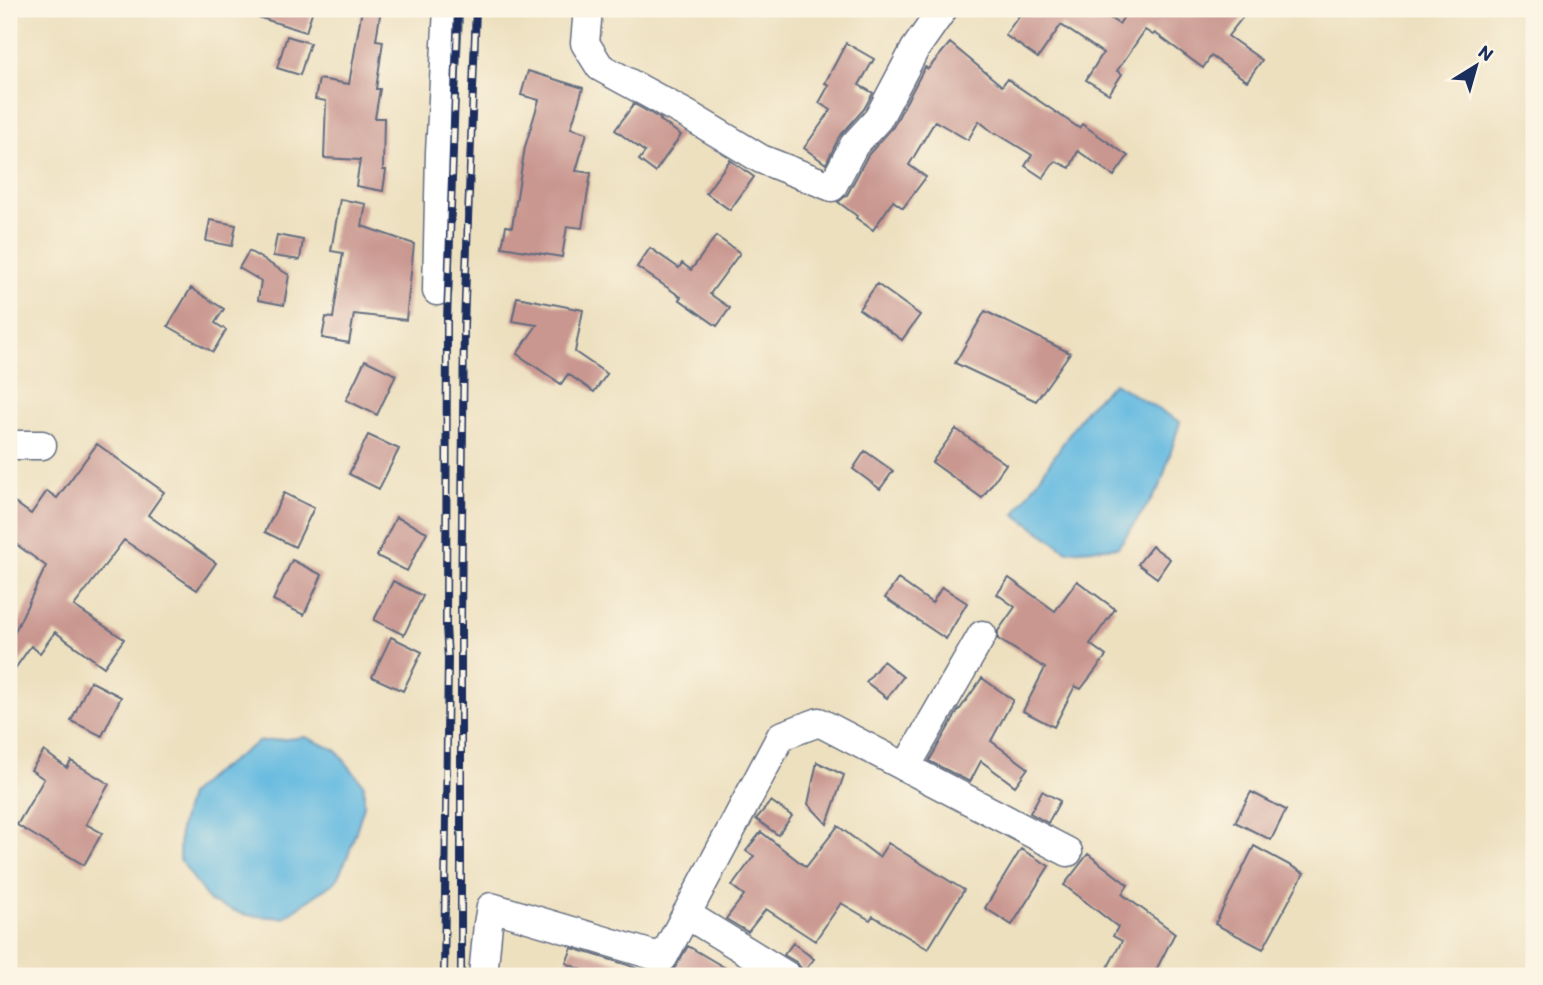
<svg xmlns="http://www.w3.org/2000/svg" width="1543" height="985" font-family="Itim,sans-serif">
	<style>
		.water { fill: #64b9e0; stroke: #40749f; stroke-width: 2 }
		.building { fill: #c99790 }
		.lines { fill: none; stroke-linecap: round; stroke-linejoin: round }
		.minor-casing { stroke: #646d80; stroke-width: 31 }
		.minor { stroke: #fff; stroke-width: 28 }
		.rail-casing { stroke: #1b2f5e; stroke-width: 8 }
		.rail { stroke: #fcf5e5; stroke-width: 5; stroke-dasharray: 16; stroke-linecap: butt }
	</style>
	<rect width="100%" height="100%" fill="#fcf5e5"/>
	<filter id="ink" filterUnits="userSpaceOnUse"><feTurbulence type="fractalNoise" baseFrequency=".0143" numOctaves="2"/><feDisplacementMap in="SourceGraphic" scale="14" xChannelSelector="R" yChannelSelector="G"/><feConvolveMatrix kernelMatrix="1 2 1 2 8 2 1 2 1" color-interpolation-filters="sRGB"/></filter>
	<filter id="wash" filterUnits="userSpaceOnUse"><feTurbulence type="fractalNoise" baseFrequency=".00686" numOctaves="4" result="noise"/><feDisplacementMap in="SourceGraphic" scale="28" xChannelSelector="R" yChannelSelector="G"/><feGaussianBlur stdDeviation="1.57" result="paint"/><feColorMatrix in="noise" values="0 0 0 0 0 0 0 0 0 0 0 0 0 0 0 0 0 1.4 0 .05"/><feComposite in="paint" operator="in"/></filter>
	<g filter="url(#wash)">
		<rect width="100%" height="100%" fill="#ede0bf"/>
		<!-- water -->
		<path class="water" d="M 1114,383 L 1180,422 L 1160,487 L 1118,547 L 1067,551 L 1015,514 L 1087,408 Z
			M 305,737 L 336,750 L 364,785 L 364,806 L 349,853 L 336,881 L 283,918 L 246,915 L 210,902 L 179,858 L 180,829 L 189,795 L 210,776 L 258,742 Z"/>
		<g id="blocks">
			<!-- building -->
			<path class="building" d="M 249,9 L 313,9 L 306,32 L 248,14 Z
				M 362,9 L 381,9 L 376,40 L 383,41 L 376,89 L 380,89 L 375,118 L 384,118 L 383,170 L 386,170 L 383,191 L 356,186 L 360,160 L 324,158 L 326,101 L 315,99 L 319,79 L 349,84 Z
				M 1024,9 L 1096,9 L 1119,24 L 1125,15 L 1116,9 L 1249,9 L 1228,36 L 1262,60 L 1247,81 L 1211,56 L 1203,68 L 1155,33 L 1153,35 L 1145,30 L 1117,71 L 1122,74 L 1109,94 L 1086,80 L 1103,53 L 1061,25 L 1038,58 L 1005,35 Z
				M 287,36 L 310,43 L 300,75 L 277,68 Z
				M 846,43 L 874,59 L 859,85 L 873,93 L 864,109 L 839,137 L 826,164 L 804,148 L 831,110 L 819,103 L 829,85 L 825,83 Z
				M 950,43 L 1002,86 L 1007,79 L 1079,128 L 1082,124 L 1128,156 L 1114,176 L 1078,151 L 1070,168 L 1055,161 L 1043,178 L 1025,166 L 1032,155 L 996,133 L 995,134 L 979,121 L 968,140 L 935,121 L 909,165 L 926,177 L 903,208 L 893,201 L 873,230 L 856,218 L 857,216 L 838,202 L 847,195 L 868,155 L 893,127 L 925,67 L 928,69 Z
				M 528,71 L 583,88 L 571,128 L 587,133 L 576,171 L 591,173 L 582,228 L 567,226 L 562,257 L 502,247 L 506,226 L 512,227 L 525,147 L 539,100 L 521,95 Z
				M 634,104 L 661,119 L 660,120 L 681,135 L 655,172 L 639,160 L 645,152 L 615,130 Z
				M 730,160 L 754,177 L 730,210 L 706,193 Z
				M 340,199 L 366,204 L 362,226 L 414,244 L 406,320 L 354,314 L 349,343 L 322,338 L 326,317 L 333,318 L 343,253 L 331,251 Z
				M 210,220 L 236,225 L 232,246 L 206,241 Z
				M 277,235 L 303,240 L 300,260 L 273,256 Z
				M 716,236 L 740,253 L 710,294 L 730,308 L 717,326 L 679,299 L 681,297 L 637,267 L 650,248 L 679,268 L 682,263 L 691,270 Z
				M 249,251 L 289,275 L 284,305 L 258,300 L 261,281 L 239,268 Z
				M 877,284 L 920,315 L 902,340 L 859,309 Z
				M 191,288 L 224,309 L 215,323 L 226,330 L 213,352 L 168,326 Z
				M 517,297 L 583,310 L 575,352 L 607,374 L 594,392 L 568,374 L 561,384 L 517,354 L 537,325 L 512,321 Z
				M 985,311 L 1070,353 L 1036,401 L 955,363 Z
				M 365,360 L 396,375 L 377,415 L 346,400 Z
				M 956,429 L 1006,464 L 982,498 L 932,462 Z
				M 368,435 L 399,449 L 379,489 L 349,474 Z
				M 97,444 L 164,492 L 148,515 L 216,563 L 197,590 L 124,540 L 74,606 L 124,639 L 104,667 L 55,632 L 40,653 L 31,646 L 9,677 L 9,644 L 46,566 L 9,539 L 9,498 L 31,514 L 47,491 L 57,498 Z
				M 865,451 L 893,471 L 880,489 L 853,469 Z
				M 284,493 L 314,508 L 295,547 L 265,532 Z
				M 396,517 L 427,532 L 407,571 L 377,556 Z
				M 1152,546 L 1170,559 L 1157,578 L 1138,564 Z
				M 292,560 L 322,575 L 304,615 L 273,600 Z
				M 1009,578 L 1055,611 L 1077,581 L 1115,609 L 1090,644 L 1106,656 L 1081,689 L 1075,686 L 1054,727 L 1023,711 L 1045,668 L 998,639 L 998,631 L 1015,607 L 997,594 Z
				M 898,579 L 932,603 L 942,587 L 967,603 L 946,639 L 885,598 Z
				M 393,581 L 423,596 L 404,635 L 374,620 Z
				M 391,637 L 422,652 L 403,691 L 372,677 Z
				M 883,661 L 903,677 L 887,698 L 866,682 Z
				M 982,678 L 1013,700 L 991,741 L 1028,768 L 1015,786 L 981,761 L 970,782 L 929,761 L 959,709 L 960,709 Z
				M 90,681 L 121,697 L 102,736 L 71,721 Z
				M 44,751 L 67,768 L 71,761 L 109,784 L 86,824 L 102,833 L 84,865 L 17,825 L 44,779 L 31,770 Z
				M 817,762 L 844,775 L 827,824 L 808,804 Z
				M 1042,791 L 1060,801 L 1048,823 L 1030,813 Z
				M 1251,792 L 1286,810 L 1271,840 L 1235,822 Z
				M 771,801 L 792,816 L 778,835 L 756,819 Z
				M 838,826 L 879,857 L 888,843 L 964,890 L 928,949 L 873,916 L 870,920 L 841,903 L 815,941 L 766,909 L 748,932 L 726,919 L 744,895 L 732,886 L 754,856 L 746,851 L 761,832 L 806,867 Z
				M 1254,846 L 1304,873 L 1263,949 L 1215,924 Z
				M 1021,849 L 1049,866 L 1012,925 L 985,908 Z
				M 1088,854 L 1128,885 L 1122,894 L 1175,933 L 1153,976 L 1103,976 L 1122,941 L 1113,936 L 1118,927 L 1064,885 Z
				M 793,943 L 814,959 L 803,973 L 801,968 L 796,962 L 784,955 Z
				M 688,946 L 739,976 L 654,976 L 656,973 L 665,974 L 673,971 Z
				M 572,948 L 628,965 L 654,976 L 596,976 L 566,963 Z"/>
		</g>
	</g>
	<g filter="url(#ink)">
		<use href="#blocks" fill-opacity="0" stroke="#646d80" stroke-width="2"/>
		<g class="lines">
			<defs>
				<path id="minor" d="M 588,9 L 585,43 L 600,67 L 688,115 L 761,159 L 832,187 L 854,145 L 878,119 L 915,49 L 943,9
					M 437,291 L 440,152 L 448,9
					M 9,445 L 42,445
					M 906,767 L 982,635
					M 686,914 L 787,976
					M 483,976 L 488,924 L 491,907 L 663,958 L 781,736 L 819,722 L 1068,852"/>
			</defs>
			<!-- minor casing -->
			<use href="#minor" class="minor-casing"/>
			<!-- minor -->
			<use href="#minor" class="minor"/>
			<defs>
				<path id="rail" d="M 444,976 L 448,658 L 446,626 L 447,320 L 458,9
					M 461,976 L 461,622 L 464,325 L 476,9"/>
			</defs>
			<!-- rail casing -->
			<use href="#rail" class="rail-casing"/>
			<!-- rail -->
			<use href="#rail" class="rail"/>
		</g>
	</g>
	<!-- margin -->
	<rect width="1543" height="985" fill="none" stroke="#fcf5e5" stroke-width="35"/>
	<!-- north arrow -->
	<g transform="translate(1476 66) rotate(37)" stroke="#fcf5e5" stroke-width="5" paint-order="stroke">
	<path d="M0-5L12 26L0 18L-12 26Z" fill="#1b2f5e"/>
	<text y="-10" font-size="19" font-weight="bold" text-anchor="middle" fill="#1b2f5e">N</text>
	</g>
</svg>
